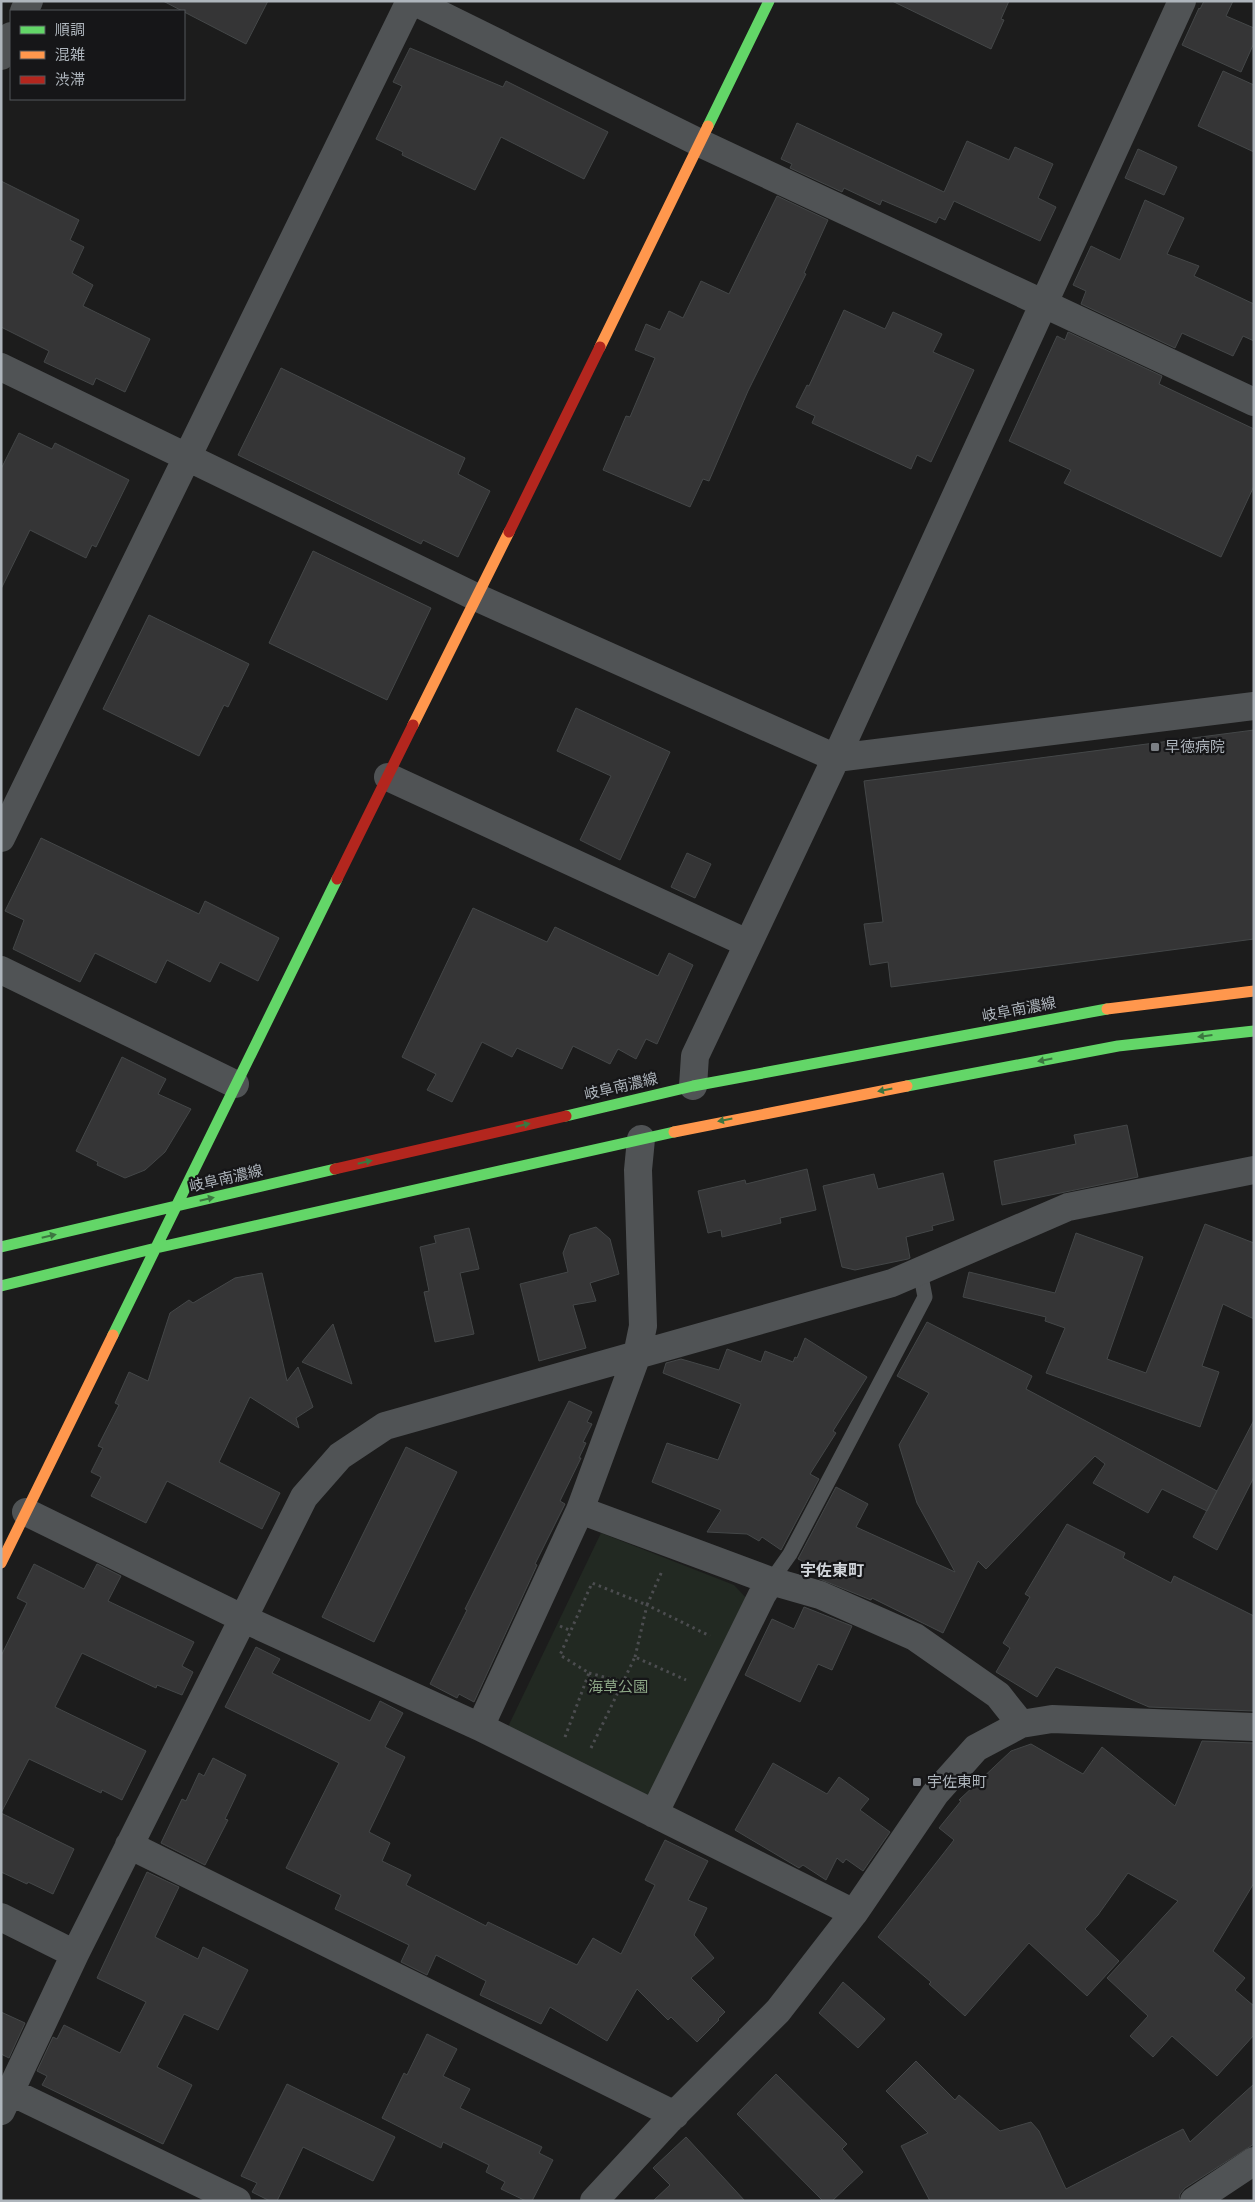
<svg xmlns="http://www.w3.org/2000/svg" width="1255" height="2202" font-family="'Source Sans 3','Noto Sans JP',sans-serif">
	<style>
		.green { fill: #222922 }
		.building { fill: #353536; stroke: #444748 }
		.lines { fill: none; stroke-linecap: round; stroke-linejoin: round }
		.path { stroke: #4c4d50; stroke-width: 3; stroke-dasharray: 2.5 4; stroke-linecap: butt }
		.lane { stroke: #505355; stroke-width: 15 }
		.street { stroke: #505355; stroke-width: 28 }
		.fast { stroke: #63d668; stroke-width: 11 }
		.slow { stroke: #ff974d; stroke-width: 11 }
		.jam { stroke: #b3261e; stroke-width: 11 }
		.oneway { fill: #3c7640 }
		.poi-dot { fill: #7b7f84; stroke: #161618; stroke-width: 2 }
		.labels { text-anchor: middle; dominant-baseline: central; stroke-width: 4.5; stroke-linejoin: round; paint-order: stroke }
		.poi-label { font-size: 15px; fill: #aeb5bc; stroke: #161618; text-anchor: start }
		.street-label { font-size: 15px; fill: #aeb5bc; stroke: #161618 }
		.park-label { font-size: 15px; fill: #8ca686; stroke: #161618 }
		.neighbourhood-label { font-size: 16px; font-weight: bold; fill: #cfd3d8; stroke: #161618 }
	</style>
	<rect width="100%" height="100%" fill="#1c1c1c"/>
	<!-- green -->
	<path class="green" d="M 601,1533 L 734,1585 L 749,1601 L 654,1801 L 506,1731 Z"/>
	<!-- building -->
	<path class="building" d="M 163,1 L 268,1 L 246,44 Z
		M 892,1 L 1009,1 L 1001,19 L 1004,20 L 991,49 Z
		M 1204,1 L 1233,1 L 1226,16 L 1254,28 L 1254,43 L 1241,72 L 1182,45 L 1199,8 L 1200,9 Z
		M 410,48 L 503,87 L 506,81 L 608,132 L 584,179 L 501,137 L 475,190 L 402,155 L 403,152 L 376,139 L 402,86 L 393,82 Z
		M 1223,71 L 1254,85 L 1254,152 L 1198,126 Z
		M 797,123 L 944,192 L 967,141 L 1009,160 L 1015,147 L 1053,164 L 1038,198 L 1056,207 L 1040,241 L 954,201 L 945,220 L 939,217 L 936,223 L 882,200 L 880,205 L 844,188 L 842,192 L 790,168 L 792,164 L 781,159 Z
		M 1138,149 L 1177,167 L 1164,195 L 1125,178 Z
		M 1,181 L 79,220 L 70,240 L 84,247 L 72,273 L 93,285 L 83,306 L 150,339 L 125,392 L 96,378 L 93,385 L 44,362 L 49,351 L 1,327 Z
		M 777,196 L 828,220 L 804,273 L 806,274 L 748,391 L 709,481 L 703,479 L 690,507 L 603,470 L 626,416 L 630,417 L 655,358 L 635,350 L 646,324 L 660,330 L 669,311 L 683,318 L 701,281 L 729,294 Z
		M 1145,200 L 1184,218 L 1167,254 L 1199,266 L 1194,276 L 1254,304 L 1254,341 L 1243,336 L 1233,356 L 1182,333 L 1175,348 L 1081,304 L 1086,291 L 1073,285 L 1091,246 L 1120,260 Z
		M 844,310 L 885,329 L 893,312 L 942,334 L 933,352 L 974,370 L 931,462 L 917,455 L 911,469 L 812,423 L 815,416 L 796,407 L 807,385 L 809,386 Z
		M 1068,332 L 1162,376 L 1159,384 L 1254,429 L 1254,486 L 1221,557 L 1064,483 L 1071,470 L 1009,441 L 1057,336 L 1065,340 Z
		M 281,368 L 465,458 L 458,474 L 490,491 L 458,557 L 423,540 L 421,544 L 238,455 Z
		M 19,433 L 52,449 L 55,443 L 129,480 L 96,547 L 92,545 L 86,558 L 30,530 L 1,589 L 1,469 Z
		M 313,551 L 431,608 L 387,700 L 269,643 Z
		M 149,615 L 249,664 L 228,707 L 224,705 L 199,756 L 103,709 Z
		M 576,708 L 670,752 L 620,860 L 580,840 L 611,776 L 557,751 Z
		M 1254,730 L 1254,939 L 891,987 L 888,962 L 870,965 L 864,924 L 883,922 L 864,781 Z
		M 41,838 L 199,914 L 205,901 L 279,938 L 258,981 L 220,962 L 210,982 L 167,960 L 156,983 L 95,953 L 80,982 L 13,949 L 24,920 L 5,911 Z
		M 687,853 L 711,864 L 695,898 L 671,887 Z
		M 473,908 L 547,942 L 555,927 L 658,976 L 669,953 L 693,965 L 657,1044 L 646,1039 L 636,1059 L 618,1049 L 610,1064 L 573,1046 L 562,1069 L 517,1048 L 512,1057 L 482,1042 L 452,1102 L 427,1090 L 436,1074 L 402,1057 Z
		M 122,1057 L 166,1079 L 158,1094 L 191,1109 L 165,1152 L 145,1170 L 125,1178 L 97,1165 L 98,1162 L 76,1151 Z
		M 1127,1125 L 1138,1177 L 1002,1205 L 994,1161 L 1076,1144 L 1074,1135 Z
		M 807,1169 L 816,1210 L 780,1218 L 781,1223 L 722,1237 L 721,1230 L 708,1233 L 698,1191 L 745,1180 L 746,1184 Z
		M 943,1173 L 954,1220 L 932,1226 L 933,1230 L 906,1237 L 910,1258 L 908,1259 L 855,1270 L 842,1267 L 823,1186 L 874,1174 L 878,1189 Z
		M 1205,1224 L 1254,1243 L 1254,1319 L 1223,1304 L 1202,1366 L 1219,1372 L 1200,1427 L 1046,1373 L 1065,1328 L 1045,1321 L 1046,1317 L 963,1297 L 969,1272 L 1055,1293 L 1076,1233 L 1143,1257 L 1107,1359 L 1146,1373 Z
		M 596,1227 L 610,1239 L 619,1274 L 590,1283 L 596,1301 L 573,1305 L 586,1348 L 539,1361 L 520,1284 L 568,1272 L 563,1253 L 570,1235 Z
		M 469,1228 L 479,1269 L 460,1273 L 474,1334 L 435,1342 L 424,1292 L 429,1291 L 420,1247 L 436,1243 L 434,1236 Z
		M 262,1273 L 287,1381 L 298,1367 L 313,1407 L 296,1418 L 299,1428 L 250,1397 L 219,1462 L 280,1493 L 262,1529 L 167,1481 L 146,1523 L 91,1496 L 101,1477 L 91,1472 L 103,1448 L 98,1446 L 119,1405 L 115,1403 L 129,1372 L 148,1381 L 170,1313 L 189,1300 L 193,1303 L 235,1278 Z
		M 927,1322 L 1032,1376 L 1026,1389 L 1217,1491 L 1207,1511 L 1162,1489 L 1148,1513 L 1093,1483 L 1105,1464 L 1095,1456 L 986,1569 L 978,1561 L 943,1633 L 872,1598 L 871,1600 L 817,1578 L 820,1570 L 798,1559 L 836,1487 L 868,1504 L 856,1527 L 955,1572 L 917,1503 L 899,1445 L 929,1393 L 897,1376 Z
		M 333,1324 L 352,1384 L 302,1362 Z
		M 805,1338 L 867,1377 L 833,1431 L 836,1433 L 810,1474 L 819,1479 L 781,1550 L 762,1537 L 759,1541 L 747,1534 L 707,1532 L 721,1510 L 652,1482 L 667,1443 L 718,1460 L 741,1404 L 663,1373 L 666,1363 L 681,1359 L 719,1370 L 727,1349 L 761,1362 L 765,1351 L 793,1362 L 795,1357 L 797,1358 Z
		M 569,1401 L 592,1412 L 587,1422 L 592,1424 L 583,1442 L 586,1443 L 579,1458 L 581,1458 L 560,1501 L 565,1504 L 535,1564 L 537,1565 L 474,1702 L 459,1694 L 457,1698 L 430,1684 L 467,1610 L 465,1609 Z
		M 1254,1420 L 1254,1477 L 1217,1550 L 1193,1537 Z
		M 406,1447 L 457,1472 L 374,1642 L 322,1617 Z
		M 1067,1524 L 1125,1553 L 1123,1558 L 1171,1583 L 1174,1576 L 1254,1616 L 1254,1711 L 1149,1707 L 1056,1667 L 1037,1697 L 996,1672 L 1010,1648 L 1003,1643 L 1030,1597 L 1025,1594 Z
		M 34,1564 L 84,1589 L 97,1564 L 121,1576 L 108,1601 L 194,1642 L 182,1666 L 193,1672 L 182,1695 L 157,1685 L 156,1688 L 82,1653 L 55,1707 L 146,1751 L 122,1800 L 102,1790 L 101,1793 L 29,1759 L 1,1813 L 1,1656 L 27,1603 L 17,1598 Z
		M 804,1607 L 852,1626 L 832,1670 L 818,1664 L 800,1702 L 745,1675 L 772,1619 L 794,1629 Z
		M 256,1647 L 280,1659 L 272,1673 L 370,1721 L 380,1701 L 403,1713 L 385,1747 L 405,1757 L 369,1832 L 390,1843 L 382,1861 L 411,1875 L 406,1885 L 486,1926 L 488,1922 L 577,1965 L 593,1938 L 621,1954 L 655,1885 L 645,1880 L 665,1840 L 708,1861 L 688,1900 L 707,1908 L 694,1935 L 714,1958 L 691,1978 L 725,2012 L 718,2019 L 719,2020 L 697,2042 L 671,2017 L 668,2020 L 637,1989 L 607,2041 L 550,2007 L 541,2024 L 480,1995 L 486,1981 L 436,1955 L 427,1975 L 401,1962 L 409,1945 L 335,1909 L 341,1895 L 286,1868 L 339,1763 L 225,1707 Z
		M 1202,1741 L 1254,1743 L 1254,1883 L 1213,1951 L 1245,1978 L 1235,1990 L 1254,2006 L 1254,2035 L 1217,2076 L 1172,2036 L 1153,2057 L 1130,2036 L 1148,2016 L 1107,1978 L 1178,1901 L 1128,1873 L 1098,1915 L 1085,1929 L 1119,1961 L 1087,1996 L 1029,1943 L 965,2016 L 929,1984 L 931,1982 L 878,1937 L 954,1840 L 939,1828 L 961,1801 L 959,1800 L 1011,1751 L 1031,1744 L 1083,1774 L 1102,1747 L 1175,1806 Z
		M 213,1758 L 246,1775 L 225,1819 L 228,1820 L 205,1865 L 161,1843 L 182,1799 L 186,1801 L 199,1773 L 204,1776 Z
		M 773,1763 L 827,1794 L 839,1777 L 869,1799 L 860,1810 L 890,1832 L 863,1871 L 846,1859 L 843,1863 L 837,1858 L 826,1880 L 803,1865 L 799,1868 L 735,1830 Z
		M 1,1813 L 74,1849 L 53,1894 L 28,1882 L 27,1884 L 1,1872 Z
		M 147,1872 L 179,1887 L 155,1937 L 198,1959 L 203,1947 L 248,1970 L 218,2030 L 184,2014 L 157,2067 L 192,2085 L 163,2144 L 42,2085 L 47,2076 L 37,2071 L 53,2037 L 57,2039 L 64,2025 L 120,2053 L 146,2002 L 97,1978 Z
		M 843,1982 L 885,2019 L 858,2048 L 819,2013 Z
		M 1,2012 L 25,2023 L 9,2058 L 1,2054 Z
		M 427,2034 L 457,2049 L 443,2076 L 470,2089 L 460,2108 L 542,2147 L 539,2153 L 553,2160 L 532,2201 L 526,2201 L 501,2189 L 505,2182 L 486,2172 L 489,2165 L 443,2142 L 441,2148 L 382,2118 L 404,2073 L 407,2075 Z
		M 916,2061 L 955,2100 L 959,2095 L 1000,2131 L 1031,2122 L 1039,2131 L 1066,2189 L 1183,2129 L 1190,2142 L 1254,2084 L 1254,2144 L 1185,2188 L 1180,2194 L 1179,2201 L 930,2201 L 901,2146 L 928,2133 L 886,2091 Z
		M 776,2074 L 847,2144 L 842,2149 L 863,2172 L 832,2201 L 823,2201 L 737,2114 Z
		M 287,2084 L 395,2137 L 373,2181 L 303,2147 L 277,2201 L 270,2201 L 252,2192 L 257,2183 L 241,2176 Z
		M 686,2137 L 745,2201 L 653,2201 L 670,2185 L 653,2168 Z"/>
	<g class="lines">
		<!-- path -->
		<path class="path" d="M 560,1626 L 571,1631
			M 635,1657 L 647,1605 L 710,1636
			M 589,1673 L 623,1682 L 635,1657 L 686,1680
			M 565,1737 L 589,1673 L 560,1655 L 592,1583 L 647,1605 L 662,1571
			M 591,1748 L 623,1682"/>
		<!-- lane -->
		<path class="lane" d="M 771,1581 L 790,1554 L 925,1297 L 920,1271"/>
		<!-- street -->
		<path class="street" d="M 413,1 L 700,143 L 1254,402
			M 24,11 L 29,1
			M 1,56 L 11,36
			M 1,367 L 478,598 L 836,758 L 1254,706
			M 388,777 L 747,943
			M 1,838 L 410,1
			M 1,970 L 235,1084
			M 693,1086 L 695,1056 L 836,758 L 1182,1
			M 580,1510 L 771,1581 L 820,1595 L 915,1637 L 998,1695 L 1021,1724
			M 26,1512 L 242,1618 L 480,1727 L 854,1913
			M 480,1727 L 580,1510 L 637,1355 L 643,1326 L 638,1170 L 641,1139
			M 654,1814 L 762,1595 L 771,1581
			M 129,1845 L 675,2115
			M 1,1917 L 75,1954
			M 11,2092 L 237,2201
			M 1,2111 L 75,1954 L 304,1497 L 340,1456 L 385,1426 L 892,1283 L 1068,1207 L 1254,1170
			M 594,2201 L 669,2120 L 778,2011 L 854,1913 L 935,1794 L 976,1748 L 1021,1724 L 1052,1719 L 1254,1727
			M 1194,2201 L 1254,2161"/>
		<!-- fast -->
		<path class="fast" d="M 708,126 L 769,1
			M 907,1086 L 1118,1046 L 1254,1031
			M 566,1116 L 693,1086 L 1107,1009
			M 1,1247 L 335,1169
			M 1,1286 L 156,1248 L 674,1132
			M 113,1335 L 337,879"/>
		<!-- slow -->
		<path class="slow" d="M 600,347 L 708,126
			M 413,725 L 509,532
			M 1107,1009 L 1254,991
			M 674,1132 L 907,1086
			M 1,1563 L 113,1335"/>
		<!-- jam -->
		<path class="jam" d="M 509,532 L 600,347
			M 337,879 L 413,725
			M 335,1169 L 566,1116"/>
	</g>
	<!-- one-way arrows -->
	<defs><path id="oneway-solid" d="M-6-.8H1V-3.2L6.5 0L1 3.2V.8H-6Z" transform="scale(1.25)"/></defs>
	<g class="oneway">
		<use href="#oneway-solid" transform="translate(1205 1036) rotate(173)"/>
		<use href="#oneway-solid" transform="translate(1045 1060) rotate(169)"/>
		<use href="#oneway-solid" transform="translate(885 1090) rotate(169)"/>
		<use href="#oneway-solid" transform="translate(725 1120) rotate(169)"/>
		<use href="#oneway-solid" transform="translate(523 1125) rotate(-13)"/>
		<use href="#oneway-solid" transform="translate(365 1162) rotate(-13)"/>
		<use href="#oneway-solid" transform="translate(207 1199) rotate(-13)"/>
		<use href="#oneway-solid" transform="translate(49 1236) rotate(-13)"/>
	</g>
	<!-- markers -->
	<g class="poi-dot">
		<rect x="1150" y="742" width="10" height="10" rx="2.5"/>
		<rect x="912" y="1777" width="10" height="10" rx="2.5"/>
	</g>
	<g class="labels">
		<!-- poi labels -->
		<g class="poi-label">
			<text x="1165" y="747">早徳病院</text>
			<text x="927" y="1782">宇佐東町</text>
		</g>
		<!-- street labels -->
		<g class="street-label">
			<text transform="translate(1019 1010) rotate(-11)">岐阜南濃線</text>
			<text transform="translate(621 1087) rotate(-13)">岐阜南濃線</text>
			<text transform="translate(226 1179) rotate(-13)">岐阜南濃線</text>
		</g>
		<!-- park labels -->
		<g class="park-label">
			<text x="618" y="1687">海草公園</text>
		</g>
		<!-- neighbourhood labels -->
		<g class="neighbourhood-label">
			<text x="832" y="1571">宇佐東町</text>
		</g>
	</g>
	<!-- border -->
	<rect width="1255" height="2202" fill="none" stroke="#aeb5bc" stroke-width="5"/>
	<!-- legend -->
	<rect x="10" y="10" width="175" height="90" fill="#161618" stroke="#53565a"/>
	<rect x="20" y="26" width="25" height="8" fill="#63d668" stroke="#53565a"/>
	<text x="55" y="35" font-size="15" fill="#aeb5bc">順調</text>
	<rect x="20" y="51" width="25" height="8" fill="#ff974d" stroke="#53565a"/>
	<text x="55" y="60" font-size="15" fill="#aeb5bc">混雑</text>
	<rect x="20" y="76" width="25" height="8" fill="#b3261e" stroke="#53565a"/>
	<text x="55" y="85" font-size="15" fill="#aeb5bc">渋滞</text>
</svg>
